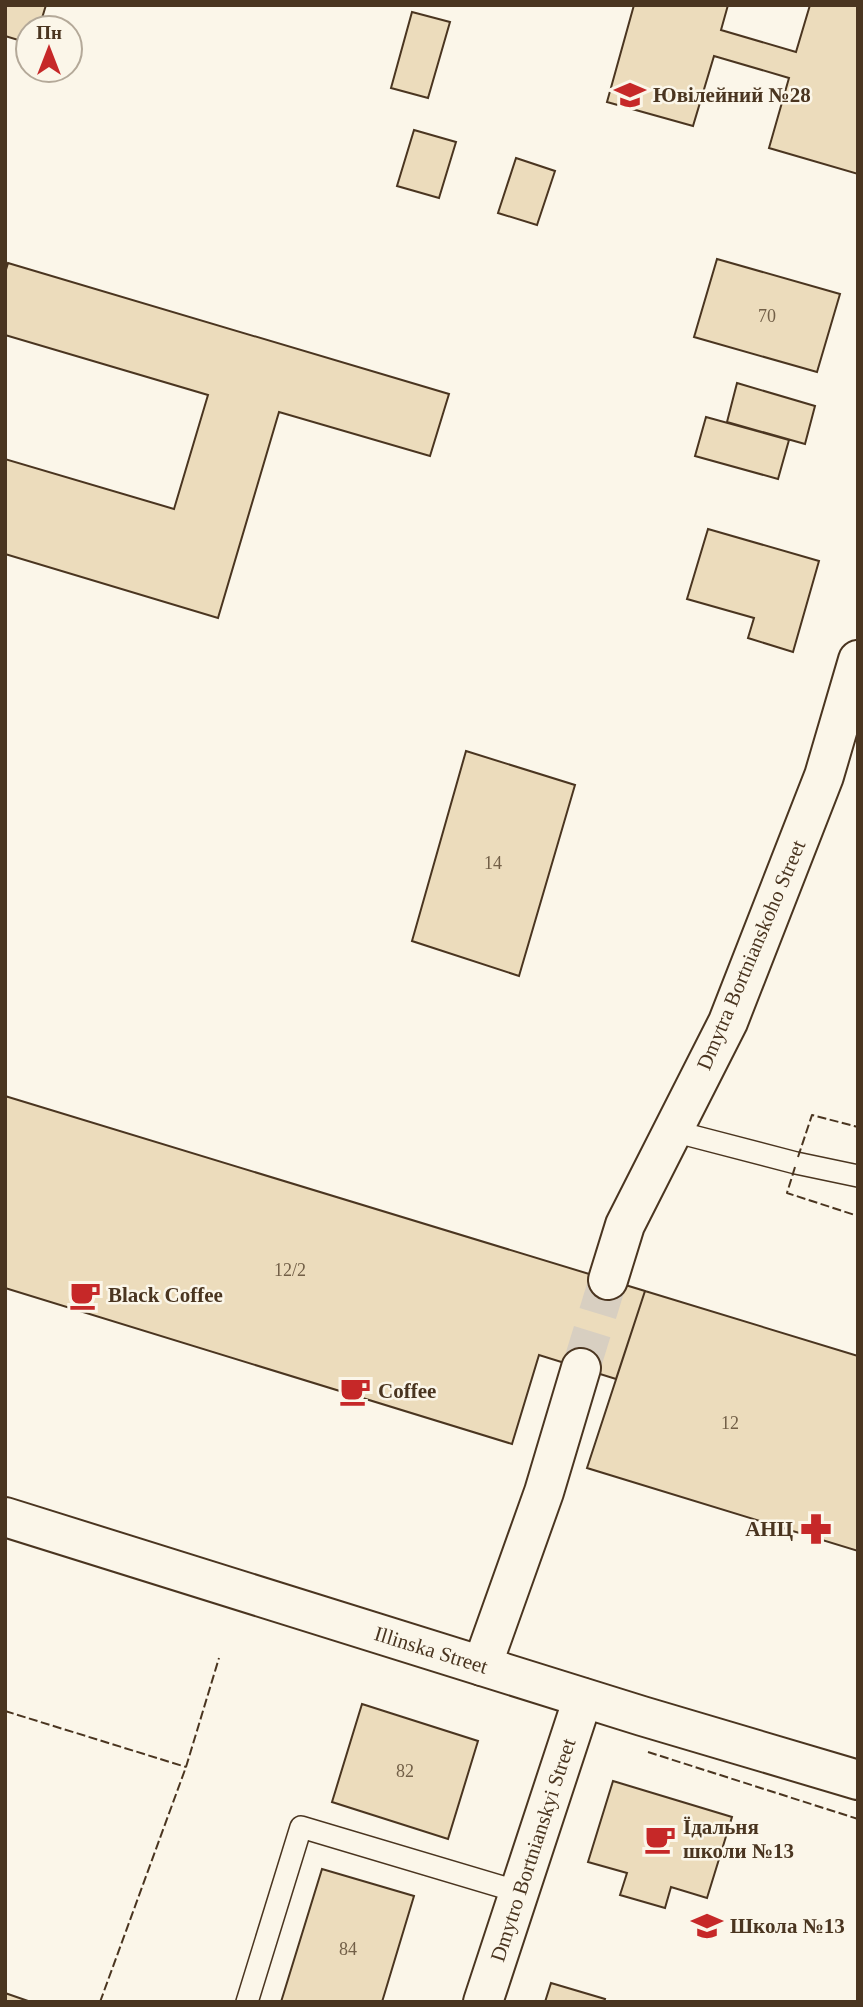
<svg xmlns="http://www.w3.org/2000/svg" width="863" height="2007" font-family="Georgia,serif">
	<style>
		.building { fill: #ecdcbc; stroke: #4a3520; stroke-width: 2 }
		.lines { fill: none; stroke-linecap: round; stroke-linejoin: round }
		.street-tunnel { stroke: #d8cfc1; stroke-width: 38; stroke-dasharray: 38 19; stroke-linecap: butt }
		.lane-casing { stroke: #4a3520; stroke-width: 24 }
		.street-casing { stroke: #4a3520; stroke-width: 42 }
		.primary-casing { stroke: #4a3520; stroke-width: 42 }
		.lane { stroke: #fbf6e9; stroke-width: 21 }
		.street { stroke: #fbf6e9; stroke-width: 38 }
		.primary { stroke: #fbf6e9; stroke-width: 38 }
		.fence { stroke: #4a3520; stroke-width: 2; stroke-dasharray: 9 3.5; stroke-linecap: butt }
		.labels { text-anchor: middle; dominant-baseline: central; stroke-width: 5; stroke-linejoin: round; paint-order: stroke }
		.number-label { font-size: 18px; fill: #725f47 }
		.poi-label { font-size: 21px; font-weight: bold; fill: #4a3520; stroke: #fbf6e9; text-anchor: start }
		.street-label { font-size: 21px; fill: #4a3520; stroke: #fbf6e9 }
	</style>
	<rect width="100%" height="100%" fill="#fbf6e9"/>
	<!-- building -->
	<path class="building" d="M 5,5 L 46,5 L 39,28 L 28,28 L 28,43 L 5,36 Z
		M 634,5 L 728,5 L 721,30 L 796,52 L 810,5 L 858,5 L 858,174 L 769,148 L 789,78 L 714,56 L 693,126 L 607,102 Z
		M 412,12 L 450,22 L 428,98 L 391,88 Z
		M 414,130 L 456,142 L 439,198 L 397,186 Z
		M 516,158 L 555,171 L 537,225 L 498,213 Z
		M 717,259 L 840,294 L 817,372 L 694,337 Z
		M 8,263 L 449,394 L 430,456 L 279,412 L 218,618 L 5,554 L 5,459 L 174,509 L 208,395 L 5,335 L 5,273 Z
		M 737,383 L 815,406 L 805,444 L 727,422 Z
		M 706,417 L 789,440 L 778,479 L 695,456 Z
		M 708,529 L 819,561 L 793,652 L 748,638 L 754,618 L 687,599 Z
		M 466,751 L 575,785 L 519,976 L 412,941 Z
		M 5,1096 L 645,1291 L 616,1379 L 539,1355 L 512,1444 L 5,1288 Z
		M 645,1291 L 858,1356 L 858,1551 L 587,1468 Z
		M 362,1704 L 478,1741 L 448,1839 L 332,1802 Z
		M 613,1781 L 732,1817 L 707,1898 L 671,1887 L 665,1908 L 620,1895 L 627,1873 L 588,1862 Z
		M 322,1869 L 414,1896 L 382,2002 L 281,2002 Z
		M 551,1983 L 605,1999 L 604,2002 L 545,2002 Z
		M 5,1993 L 31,2002 L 5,2002 Z"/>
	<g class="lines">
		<!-- street-tunnel -->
		<path class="street-tunnel" d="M 581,1368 L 608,1280"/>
		<defs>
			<path id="lane" d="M 673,1131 L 796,1163 L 858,1176
				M 247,2002 L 301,1827 L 519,1892"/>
			<path id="street" d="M 608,1280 L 625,1225 L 728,1022 L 824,776 L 858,660
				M 482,1666 L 544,1492 L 581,1368
				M 483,2002 L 583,1698"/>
			<path id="primary" d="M 5,1517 L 642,1716 L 858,1780"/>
		</defs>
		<!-- lane casing -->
		<use href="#lane" class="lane-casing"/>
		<!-- street casing -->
		<use href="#street" class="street-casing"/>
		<!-- primary casing -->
		<use href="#primary" class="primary-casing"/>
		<!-- lane -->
		<use href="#lane" class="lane"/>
		<!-- street -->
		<use href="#street" class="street"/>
		<!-- primary -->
		<use href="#primary" class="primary"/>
		<!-- fence -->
		<path class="fence" d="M 798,1157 L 812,1115 L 858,1127
			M 795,1167 L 787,1193 L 858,1216
			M 5,1711 L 186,1767
			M 648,1752 L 858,1819
			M 100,2002 L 186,1767 L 219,1658"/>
	</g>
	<!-- icons -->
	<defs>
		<symbol id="school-bare" viewBox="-9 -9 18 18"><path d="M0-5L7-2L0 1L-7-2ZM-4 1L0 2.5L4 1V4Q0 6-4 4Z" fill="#c62828" stroke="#fbf6e9" stroke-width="2.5" paint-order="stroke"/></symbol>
		<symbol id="cafe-bare" viewBox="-9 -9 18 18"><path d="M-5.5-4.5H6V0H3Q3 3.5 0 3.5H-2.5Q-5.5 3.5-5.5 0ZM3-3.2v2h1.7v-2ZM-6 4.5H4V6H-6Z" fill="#c62828" stroke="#fbf6e9" stroke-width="2.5" paint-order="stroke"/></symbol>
		<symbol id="pharmacy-bare" viewBox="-9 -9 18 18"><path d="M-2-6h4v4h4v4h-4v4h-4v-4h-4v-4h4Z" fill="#c62828" stroke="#fbf6e9" stroke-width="2.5" paint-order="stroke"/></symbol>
	</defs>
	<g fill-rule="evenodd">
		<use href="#school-bare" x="608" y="73" width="44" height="44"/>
		<use href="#cafe-bare" x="63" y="1273" width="44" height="44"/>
		<use href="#cafe-bare" x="333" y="1369" width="44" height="44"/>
		<use href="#pharmacy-bare" x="794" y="1507" width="44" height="44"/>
		<use href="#cafe-bare" x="638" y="1817" width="44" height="44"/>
		<use href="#school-bare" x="685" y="1904" width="44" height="44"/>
	</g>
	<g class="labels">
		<!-- number labels -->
		<g class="number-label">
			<text x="767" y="316">70</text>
			<text x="493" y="863">14</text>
			<text x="290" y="1270">12/2</text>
			<text x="730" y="1423">12</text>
			<text x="405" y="1771">82</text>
			<text x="348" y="1949">84</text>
		</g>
		<!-- poi labels -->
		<g class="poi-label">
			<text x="653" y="95">Ювілейний №28</text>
			<text x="108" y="1295">Black Coffee</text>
			<text x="378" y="1391">Coffee</text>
			<text x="793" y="1529" text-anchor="end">АНЦ</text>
			<text x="683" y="1827">Їдальня<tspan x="683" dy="24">школи №13</tspan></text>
			<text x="730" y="1926">Школа №13</text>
		</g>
		<!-- street labels -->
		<g class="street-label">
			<text transform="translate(751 955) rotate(-67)">Dmytra Bortnianskoho Street</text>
			<text transform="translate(431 1650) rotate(17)">Illinska Street</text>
			<text transform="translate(533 1850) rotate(-72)">Dmytro Bortnianskyi Street</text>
		</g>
	</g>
	<!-- border -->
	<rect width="863" height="2007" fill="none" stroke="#4a3520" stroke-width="14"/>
	<!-- north arrow -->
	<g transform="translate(49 49)"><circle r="33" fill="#fbf6e9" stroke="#b4a999" stroke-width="2"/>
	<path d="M0-5L12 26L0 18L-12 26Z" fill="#c62828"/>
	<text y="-10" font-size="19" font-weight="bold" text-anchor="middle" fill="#4a3520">Пн</text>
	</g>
</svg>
